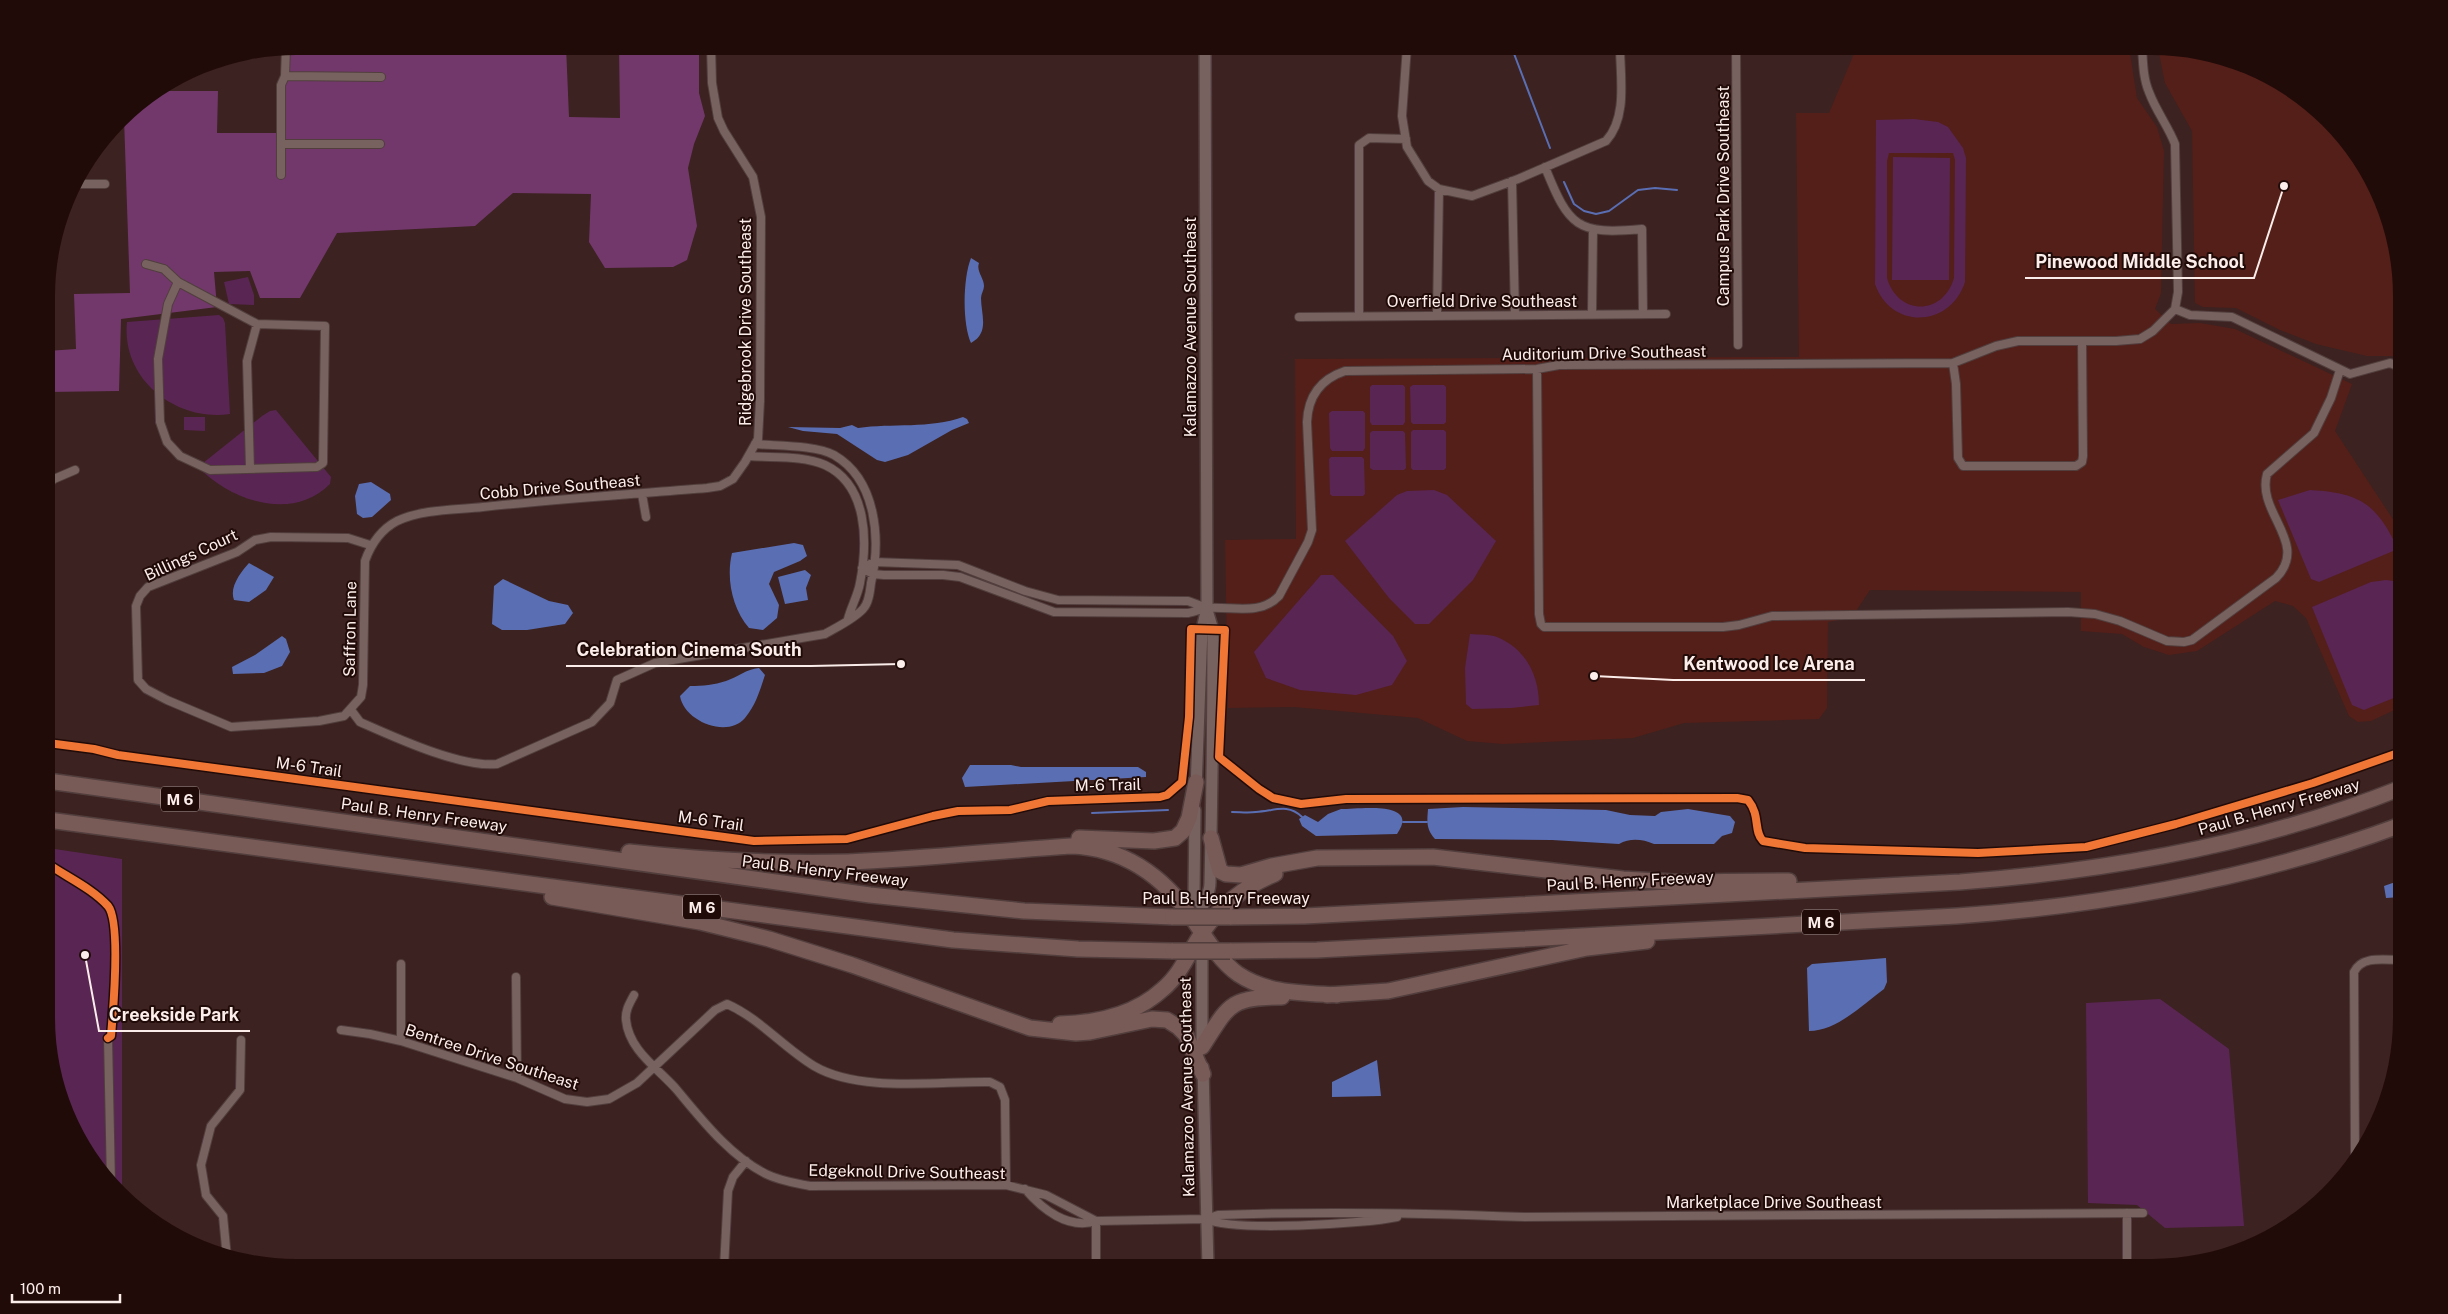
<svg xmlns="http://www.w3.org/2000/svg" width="2448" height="1314" font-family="'Public Sans',sans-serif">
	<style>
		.built { fill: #541f19 }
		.green { fill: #592553; fill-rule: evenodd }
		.forest { fill: #72386c }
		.water { fill: #5a6eb3 }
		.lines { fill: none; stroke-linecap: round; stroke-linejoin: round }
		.stream { stroke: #5a6eb3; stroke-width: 2 }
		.street-casing { stroke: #513e3d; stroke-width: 10 }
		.secondary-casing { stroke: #513e3d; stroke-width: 14 }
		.highway-casing { stroke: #513e3d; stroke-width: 18 }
		.street { stroke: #77625f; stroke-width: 8 }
		.secondary { stroke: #77625f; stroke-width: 11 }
		.highway { stroke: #785a57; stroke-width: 15 }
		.highway-bridge-casing { stroke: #513e3d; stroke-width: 18; stroke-linecap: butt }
		.highway-bridge { stroke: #785a57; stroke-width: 15 }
		.cycleway-casing { stroke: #210b09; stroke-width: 11 }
		.cycleway { stroke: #f07635; stroke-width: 8 }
		.labels { text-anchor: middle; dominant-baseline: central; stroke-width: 4; stroke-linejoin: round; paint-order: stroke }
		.shield { fill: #210b09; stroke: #baa9a6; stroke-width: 1 }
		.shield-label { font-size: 15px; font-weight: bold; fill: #fbedea }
		.street-label { font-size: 16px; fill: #fbedea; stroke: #210b09 }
		.leader { fill: none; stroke: #fbedea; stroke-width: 2 }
		.callout-dot { fill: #fbedea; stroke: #210b09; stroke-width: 2 }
		.callout-label { font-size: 18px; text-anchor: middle; font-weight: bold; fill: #fbedea; stroke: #210b09; stroke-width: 4; stroke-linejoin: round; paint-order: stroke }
	</style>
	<rect width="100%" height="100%" fill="#3c2220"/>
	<!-- built -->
	<path class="built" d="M 2129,47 L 2137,98 L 2157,127 L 2164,151 L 2161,293 L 2155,309 L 2171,324 L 2200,323 L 2235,329 L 2352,384 L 2335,431 L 2400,530 L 2401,707 L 2371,721 L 2358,722 L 2349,716 L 2306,618 L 2293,606 L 2275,601 L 2197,651 L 2169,655 L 2144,647 L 2122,634 L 2081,631 L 2081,592 L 1870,590 L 1856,611 L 1844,619 L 1828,622 L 1827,708 L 1819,719 L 1684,723 L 1633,738 L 1503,744 L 1467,741 L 1418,718 L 1294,707 L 1228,708 L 1225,540 L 1296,539 L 1295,359 L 1799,357 L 1796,113 L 1829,113 L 1856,49 Z
		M 2158,48 L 2217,55 L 2263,72 L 2317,108 L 2360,157 L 2388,215 L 2400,264 L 2400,356 L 2367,356 L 2316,344 L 2280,330 L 2236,308 L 2203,307 L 2195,303 L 2192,131 L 2165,83 Z"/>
	<!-- green -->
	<path class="green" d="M 1914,119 L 1938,122 L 1948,127 L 1963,148 L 1966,158 L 1965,282 C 1950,328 1891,330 1875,284 L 1876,120 ZM 1889,153 L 1953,153 L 1955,160 L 1954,278 C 1943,316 1898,316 1887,278 L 1887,161 Z
		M 1893,157 L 1950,158 L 1949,280 L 1892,280 Z
		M 248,277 L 254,295 L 254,305 L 229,304 L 224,282 Z
		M 219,315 L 223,318 L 225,323 L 230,414 C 176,422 121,379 127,322 Z
		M 1372,385 L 1403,385 L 1405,387 L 1405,422 L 1403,425 L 1372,425 L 1370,422 L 1370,387 Z
		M 1413,385 L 1444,385 L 1446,387 L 1446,422 L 1444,424 L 1413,424 L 1411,422 L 1410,387 Z
		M 276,410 L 331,477 L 330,484 C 292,522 231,501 198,467 L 262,416 L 270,411 Z
		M 1332,411 L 1363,411 L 1365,413 L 1365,448 L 1363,451 L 1332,451 L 1330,448 L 1329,413 Z
		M 184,417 L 205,417 L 205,431 L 184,430 Z
		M 1413,430 L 1444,430 L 1446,432 L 1446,468 L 1444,470 L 1413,470 L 1411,468 L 1411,432 Z
		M 1372,431 L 1403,431 L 1405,433 L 1406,468 L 1404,470 L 1373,470 L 1370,468 L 1370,433 Z
		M 1331,457 L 1362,457 L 1364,459 L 1365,494 L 1363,496 L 1332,496 L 1330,494 L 1329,459 Z
		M 1434,490 L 1447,495 L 1496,541 L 1473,580 L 1429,624 L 1415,624 L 1389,598 L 1345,541 L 1397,495 L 1407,491 Z
		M 2310,490 C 2360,493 2376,503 2398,549 L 2319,582 L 2311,579 L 2278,500 Z
		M 1321,575 L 1333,575 L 1393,636 L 1407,661 L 1392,685 L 1356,695 L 1300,690 L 1266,678 L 1254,652 Z
		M 2386,580 L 2401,582 L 2401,695 L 2364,710 L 2352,705 L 2312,607 L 2371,582 Z
		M 1470,634 C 1479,635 1489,634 1497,637 C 1526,649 1539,676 1539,705 L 1511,708 L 1472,709 L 1466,704 L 1465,668 Z
		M 48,848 L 122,859 L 122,1196 L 98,1170 L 65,1114 L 48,1051 Z
		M 2160,999 L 2229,1049 L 2244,1226 L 2165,1228 L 2137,1205 L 2088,1203 L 2086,1003 Z"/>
	<!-- forest -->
	<path class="forest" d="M 296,46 L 566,46 L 569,117 L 620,118 L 619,46 L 699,46 L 699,93 L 705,116 L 694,144 L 688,168 L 697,226 L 687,260 L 673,267 L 605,268 L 589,242 L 591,194 L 513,193 L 475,226 L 337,233 L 300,298 L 260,298 L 250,271 L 214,272 L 217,307 L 121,319 L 119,391 L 47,392 L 47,351 L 76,349 L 74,294 L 130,293 L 124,118 L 131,108 L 159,91 L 218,91 L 217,133 L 284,133 L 283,49 Z"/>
	<!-- water -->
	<path class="water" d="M 971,258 L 979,263 C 976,271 984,278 984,286 C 984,290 981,294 981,298 C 981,314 990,333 971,343 C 962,323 963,278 971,258 Z
		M 963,417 L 967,419 L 969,423 L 952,430 L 908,455 L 885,462 L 877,460 L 837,434 L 803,431 L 788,427 L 840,428 L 852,425 L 858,428 C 892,423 930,429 963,417 Z
		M 371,482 L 390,494 L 391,500 L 372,517 L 363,518 L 357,514 L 355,496 L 359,484 Z
		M 794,543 L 803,545 L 807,556 L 800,561 L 774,572 L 769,584 L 779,605 L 777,618 L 763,630 L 749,628 C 732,608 726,578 732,553 Z
		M 249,563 L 274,577 L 266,590 L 249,602 L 234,600 C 229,587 241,572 249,563 Z
		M 805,570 L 811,575 L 806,588 L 808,600 L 785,604 L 778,577 Z
		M 503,579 L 549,601 L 568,605 L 573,613 L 565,624 L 527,630 L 502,630 L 492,624 L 494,586 Z
		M 282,636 L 286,639 L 290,652 L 282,666 L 264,673 L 233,674 L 232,667 L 255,655 Z
		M 759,668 L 765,675 C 760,690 756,705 745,718 C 727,739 684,721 680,696 L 690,686 C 703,686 714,685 726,681 C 738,677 746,669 759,668 Z
		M 970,765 L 1011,765 L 1021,767 L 1138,767 L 1146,772 L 1146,777 L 965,787 L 962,778 Z
		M 1463,807 L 1606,810 L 1630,815 L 1655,816 L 1661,812 L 1688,809 L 1730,816 L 1735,822 L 1732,833 L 1722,836 L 1714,844 L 1654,844 C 1642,839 1630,838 1619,844 L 1552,840 L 1435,839 C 1426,829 1427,822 1428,809 Z
		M 1341,809 C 1359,809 1421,800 1397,834 L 1316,836 L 1302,826 L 1299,819 L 1305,815 L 1318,822 L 1328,814 Z
		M 2401,880 L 2401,897 L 2386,898 L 2384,886 Z
		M 1886,958 L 1887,982 L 1884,989 C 1862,1005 1837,1031 1809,1031 L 1807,968 L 1812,964 Z
		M 1377,1060 L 1381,1096 L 1332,1097 L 1332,1082 Z"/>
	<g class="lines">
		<!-- stream -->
		<path class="stream" d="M 1513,51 L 1550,148
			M 1564,182 L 1574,204 L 1584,211 L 1596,214 L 1609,211 L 1638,190 L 1655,188 L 1677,190
			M 1232,812 C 1240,812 1248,813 1256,812 C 1274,811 1288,803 1302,817
			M 1092,813 L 1168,810
			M 1403,822 L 1427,822"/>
		<defs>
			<path id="street" d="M 1407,46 L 1402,116 L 1407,147 L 1428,181 L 1439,189 L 1472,196 L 1518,179 L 1606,141 C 1628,117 1620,76 1620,46
				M 1736,46 L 1738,345
				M 2142,46 C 2143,62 2143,78 2149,92 C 2156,111 2168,126 2175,144 L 2178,292 L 2175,309
				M 285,76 L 381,77
				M 281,144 L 380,144
				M 1545,167 C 1569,227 1577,235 1642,229 L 1643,314
				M 281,175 L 281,85 L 285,76 L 286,48
				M 1512,181 L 1515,315
				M 73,184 L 105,184
				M 146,264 L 164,269 L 178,282 L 257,324 L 325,326 L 323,463 L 317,467 L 210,470 L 180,456 L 167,442 L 160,422 L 158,359 L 168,304 L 178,282
				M 2175,309 L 2190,315 L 2232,317 L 2350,374 L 2390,363 L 2400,367
				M 1592,314 L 1593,230
				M 1437,315 L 1439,189
				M 1359,316 L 1359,145 L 1369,138 L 1406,139
				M 1299,317 L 1666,314
				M 1953,363 L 1956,384 L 1958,458 L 1963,466 L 2076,466 L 2082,462 L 2083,456 L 2082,341
				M 1537,369 L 1539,614 L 1541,624 L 1544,627 L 1723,627 L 1739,625 L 1772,616 L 2068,612 L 2095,614 L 2120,621 L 2167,641 L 2184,642 L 2192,640 L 2276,578 C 2310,543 2256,513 2267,474 L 2314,433 L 2331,398 L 2340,370
				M 749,456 C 772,458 803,455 825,465 C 868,485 868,542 860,583 C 858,595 851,607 848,619
				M 250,469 L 247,361 L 257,324
				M 47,485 L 54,479 L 75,470
				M 642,494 L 646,517
				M 370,545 L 348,538 L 271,537 L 255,540 L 237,552 L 148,587 L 140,596 L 136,606 L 138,680 L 146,689 L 167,700 L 231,727 L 319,721 L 344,716 L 361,697 L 363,685 L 365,561 C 371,544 380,530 397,521 C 423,509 455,510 483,507 C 558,499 632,494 707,488 L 720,486 L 733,479 L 745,462 L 758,439 L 760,401 L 761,217 L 753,177 L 724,131 L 718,118 L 712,83 L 711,46
				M 870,564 L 874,562 L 958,565 L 1025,591 L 1058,600 L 1188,601 L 1207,608
				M 862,568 L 873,574 L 884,575 L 943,575 L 960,577 L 1054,612 L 1188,613 C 1194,612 1201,609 1207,608 C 1232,606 1260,616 1279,596 L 1308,542 L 1312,530 L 1307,422 C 1308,396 1321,379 1345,371 L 1537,369 L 1559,365 L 1953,363 L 1996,346 L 2018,341 L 2116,341 L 2140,339 L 2153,331 L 2175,309
				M 351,710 L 360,722 C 394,737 461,768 497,764 L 592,722 L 610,703 L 617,680 L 655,663 L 825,634 C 837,627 854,619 863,609 C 869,603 870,591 871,583 C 881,540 877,480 834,455 C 816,445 777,446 755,444
				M 401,964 L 401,1041
				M 516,977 L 517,1078
				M 634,995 C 630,1003 625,1010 626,1020 C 629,1051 659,1069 677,1090 C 702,1120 730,1156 766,1174 C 780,1181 795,1183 810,1186 L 1006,1185 L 1046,1195 L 1096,1221
				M 341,1030 L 370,1034 L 401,1041 L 517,1078 L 565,1099 L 587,1102 L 609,1099 L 637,1083 L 715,1010 L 727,1004 C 759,1018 784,1048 814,1066 C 860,1093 938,1081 990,1082 L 1000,1087 L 1005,1100 L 1006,1185
				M 108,1038 L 111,1184
				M 2355,1159 L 2354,972 C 2362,955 2385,960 2402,960
				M 1025,1189 C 1042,1209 1068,1230 1096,1221 L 1206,1219 L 1218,1215 C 1320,1211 1424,1213 1525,1217 L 2143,1213
				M 2127,1213 L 2127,1267
				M 1206,1219 C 1233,1232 1364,1224 1397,1217
				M 1096,1221 L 1096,1268
				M 227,1258 L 223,1216 L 206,1195 L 201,1165 L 211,1126 L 240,1090 L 241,1040
				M 724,1268 L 728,1191 L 733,1177 L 746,1161"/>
			<path id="secondary" d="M 1196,789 L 1202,629 L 1207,608 L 1205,46
				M 1195,810 L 1194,894 L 1202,906
				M 1202,911 C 1202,901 1210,896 1210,883 C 1212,798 1213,714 1213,630 L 1207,610
				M 1202,945 L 1202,1046
				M 1203,1067 L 1208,1267"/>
			<path id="highway" d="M 48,781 L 870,895 L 1024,911 L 1173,917
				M 48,820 L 953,940 L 1078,949 L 1173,951
				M 1079,838 L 1154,841 L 1175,838 L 1183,831 L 1189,818 L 1196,782
				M 1211,838 L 1220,871 L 1226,874 L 1241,875 L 1272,866 L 1317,858 L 1433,857 L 1623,879 L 1674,882 L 1789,881
				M 629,852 C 702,860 774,864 848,862 C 922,859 996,851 1071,846 C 1125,848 1165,877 1195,922 C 1207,940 1220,961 1238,974 C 1268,994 1303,993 1337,995
				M 552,897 L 700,922 L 769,939 L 852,965 L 1030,1028 L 1076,1033 L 1090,1032 L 1152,1019 L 1167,1020 L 1178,1027 L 1186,1035 L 1203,1074
				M 1230,917 L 1305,916 L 1960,882 C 2108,871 2263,843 2401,788
				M 1230,951 L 1317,950 L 1957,916 C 2109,905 2258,878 2401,825
				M 1327,995 L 1388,991 L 1587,948 L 1647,941
				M 1060,1024 C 1097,1023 1136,1014 1163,989 C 1181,974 1189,952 1202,933 C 1220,906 1245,886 1275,874
				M 1202,1047 C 1229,1005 1229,997 1282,997"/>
		</defs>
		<!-- street casing -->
		<use href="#street" class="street-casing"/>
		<!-- secondary casing -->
		<use href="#secondary" class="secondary-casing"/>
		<!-- highway casing -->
		<use href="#highway" class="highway-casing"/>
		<!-- street -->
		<use href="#street" class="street"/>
		<!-- secondary -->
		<use href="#secondary" class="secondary"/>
		<!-- highway -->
		<use href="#highway" class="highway"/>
		<defs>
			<path id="highway-bridge" d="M 1173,917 L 1230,917
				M 1173,951 L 1230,951"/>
		</defs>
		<!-- highway-bridge casing -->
		<use href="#highway-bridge" class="highway-bridge-casing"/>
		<!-- highway-bridge -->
		<use href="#highway-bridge" class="highway-bridge"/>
		<defs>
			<path id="cycleway" d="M 48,743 L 94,749 L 118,755 L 754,841 L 847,839 L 933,816 L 958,811 L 1010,810 L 1048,801 L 1160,797 L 1167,795 L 1182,782 L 1189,717 L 1191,629 L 1225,630 L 1219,757 L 1259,789 L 1273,798 L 1301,804 L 1346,799 L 1737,798 L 1748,800 C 1761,816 1753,831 1763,841 L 1805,848 L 1978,853 L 2086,847 L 2176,824 L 2313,783 L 2401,752
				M 48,864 C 67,877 93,889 108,906 C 121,922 113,1013 111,1036 L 108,1038"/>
		</defs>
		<!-- cycleway casing -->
		<use href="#cycleway" class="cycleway-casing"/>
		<!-- cycleway -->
		<use href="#cycleway" class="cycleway"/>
	</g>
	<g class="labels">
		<!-- shield labels -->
		<g class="shield">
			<rect x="161" y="786.5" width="38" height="25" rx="4"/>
			<rect x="683" y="894.5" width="38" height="25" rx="4"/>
			<rect x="1802" y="909.5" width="38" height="25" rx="4"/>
		</g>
		<g class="shield-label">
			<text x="180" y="799">M 6</text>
			<text x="702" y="907">M 6</text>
			<text x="1821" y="922">M 6</text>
		</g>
		<!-- street labels -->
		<g class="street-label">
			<text transform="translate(1723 196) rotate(-90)">Campus Park Drive Southeast</text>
			<text x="1482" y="301">Overfield Drive Southeast</text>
			<text transform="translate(745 322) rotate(-90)">Ridgebrook Drive Southeast</text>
			<text transform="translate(1190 327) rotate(-90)">Kalamazoo Avenue Southeast</text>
			<text transform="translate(1604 353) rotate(-1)">Auditorium Drive Southeast</text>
			<text transform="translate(560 487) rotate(-5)">Cobb Drive Southeast</text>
			<text transform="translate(191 555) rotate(-25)">Billings Court</text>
			<text transform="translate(350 629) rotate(-89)">Saffron Lane</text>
			<text transform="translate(309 767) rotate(8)">M-6 Trail</text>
			<text transform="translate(1108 785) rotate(-1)">M-6 Trail</text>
			<text transform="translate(2279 807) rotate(-16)">Paul B. Henry Freeway</text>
			<text transform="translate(424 815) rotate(8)">Paul B. Henry Freeway</text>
			<text transform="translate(711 821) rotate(8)">M-6 Trail</text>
			<text transform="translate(825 871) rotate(7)">Paul B. Henry Freeway</text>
			<text transform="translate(1630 881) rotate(-3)">Paul B. Henry Freeway</text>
			<text x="1226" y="898">Paul B. Henry Freeway</text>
			<text transform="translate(492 1057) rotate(18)">Bentree Drive Southeast</text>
			<text transform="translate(1187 1087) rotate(-91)">Kalamazoo Avenue Southeast</text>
			<text transform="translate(907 1172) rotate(1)">Edgeknoll Drive Southeast</text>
			<text x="1774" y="1202">Marketplace Drive Southeast</text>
		</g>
	</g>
	<!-- crop -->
	<path d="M0 0H2448V1314H0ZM296 55H2152A241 241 0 0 1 2393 296V1018A241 241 0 0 1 2152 1259H296A241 241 0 0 1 55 1018V296A241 241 0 0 1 296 55Z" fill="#210b09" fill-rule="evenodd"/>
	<!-- callouts -->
	<path class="leader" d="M2284 186L2254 278H2025M901 664L811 666H566M1594 676L1673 680H1865M85 955L99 1031H250"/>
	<g class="callout-dot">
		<circle cx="2284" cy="186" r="5"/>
		<circle cx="901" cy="664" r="5"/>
		<circle cx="1594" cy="676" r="5"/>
		<circle cx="85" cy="955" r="5"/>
	</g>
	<g class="callout-label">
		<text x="2140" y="268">Pinewood Middle School</text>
		<text x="689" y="656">Celebration Cinema South</text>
		<text x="1769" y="670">Kentwood Ice Arena</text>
		<text x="174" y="1021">Creekside Park</text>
	</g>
	<!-- scale -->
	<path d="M12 1294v8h108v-8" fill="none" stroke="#fbedea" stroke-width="2.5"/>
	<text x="20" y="1294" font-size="15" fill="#fbedea" stroke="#210b09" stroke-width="4" paint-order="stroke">100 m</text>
</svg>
